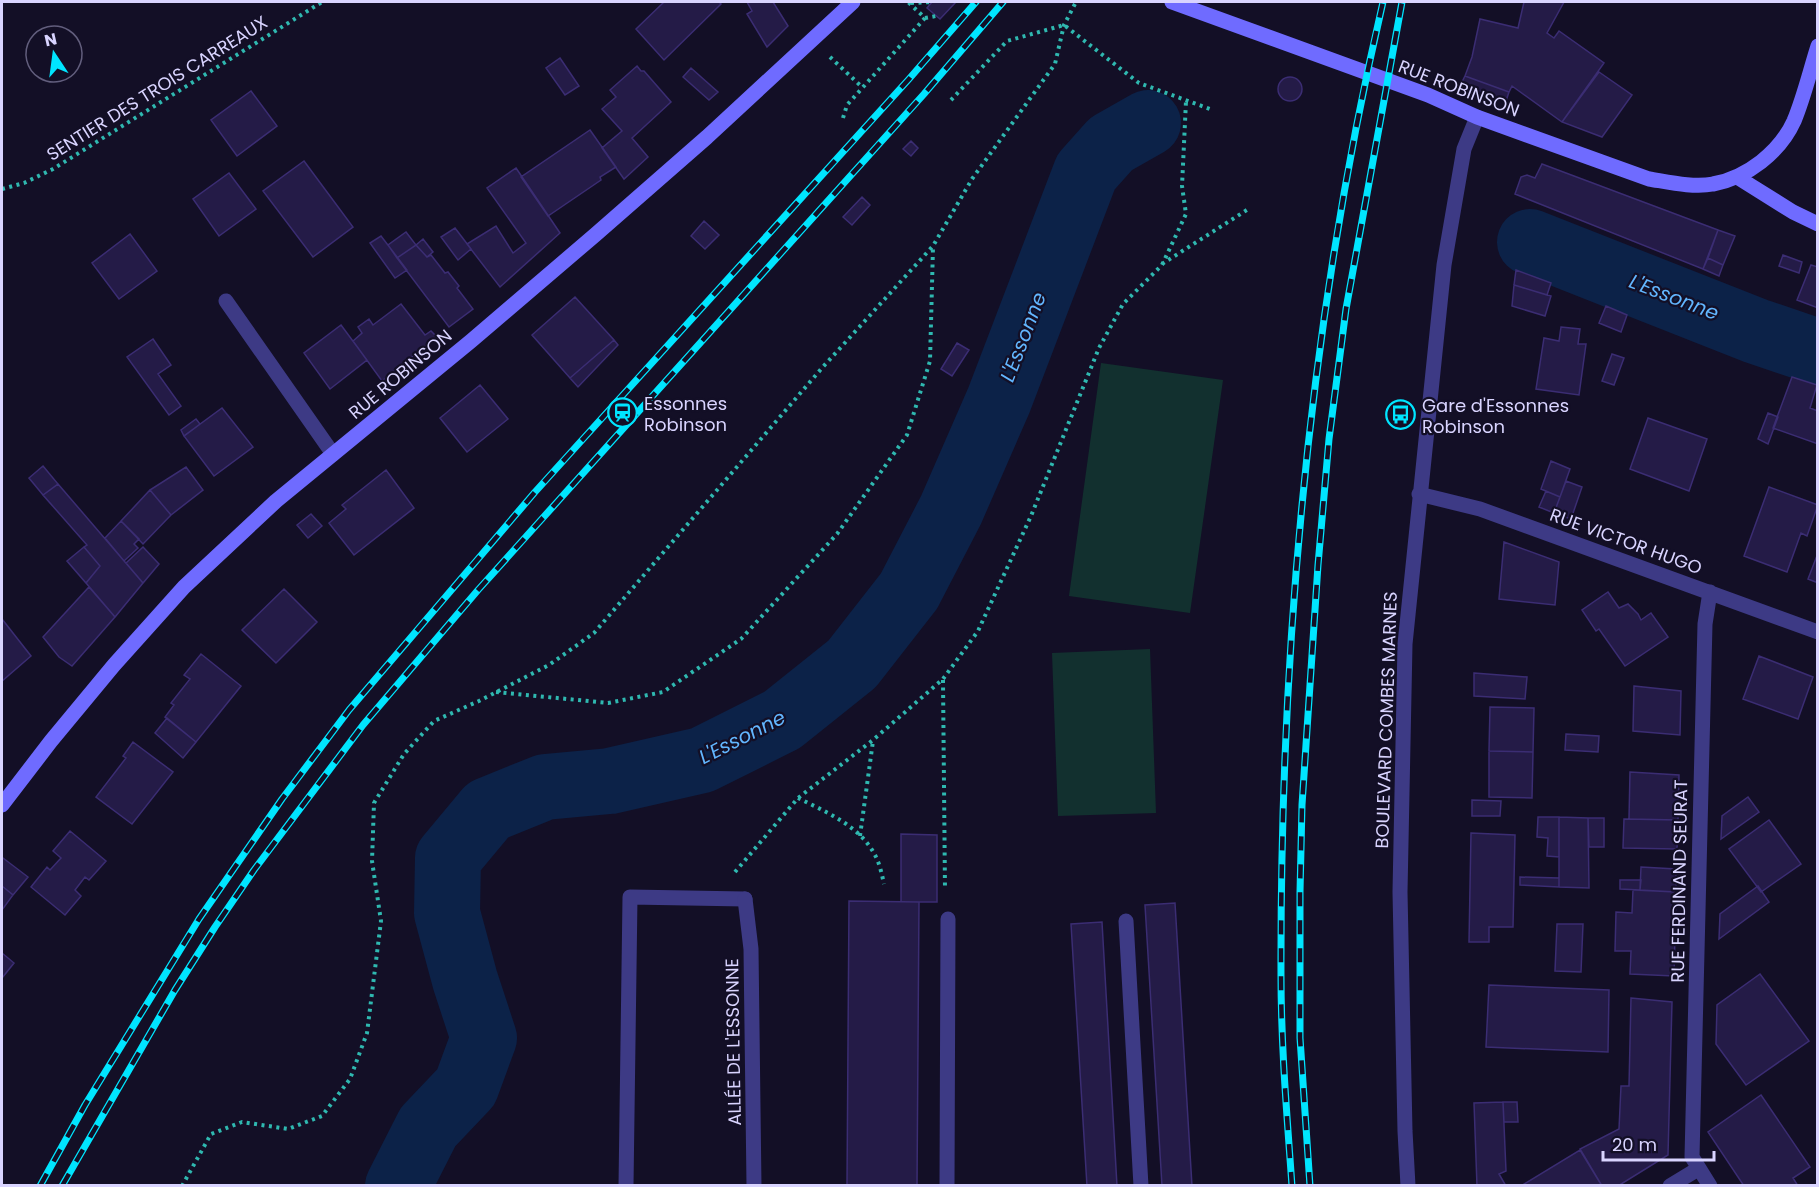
<svg xmlns="http://www.w3.org/2000/svg" width="1819" height="1187" font-family="Poppins,sans-serif">
	<style>
		.green { fill: #12302f }
		.lines { fill: none; stroke-linecap: round; stroke-linejoin: round }
		.river { stroke: #0c2248; stroke-width: 66 }
		.building { fill: #241b47; stroke: #3b2d73; stroke-width: 1.5 }
		.path { stroke: #2fb8b0; stroke-width: 4; stroke-dasharray: 3 4.5; stroke-linecap: butt }
		.lane { stroke: #3d3a85; stroke-width: 15 }
		.street { stroke: #3d3a85; stroke-width: 15 }
		.secondary { stroke: #6f6bff; stroke-width: 15 }
		.rail-casing { stroke: #00e5ff; stroke-width: 7 }
		.rail { stroke: #130f26; stroke-width: 4.5; stroke-dasharray: 14; stroke-linecap: butt }
		.labels { text-anchor: middle; dominant-baseline: central; stroke-width: 4.5; stroke-linejoin: round; paint-order: stroke }
		.street-label { font-size: 18px; fill: #d9d4ff; stroke: #130f26 }
		.poi-label { font-size: 18px; fill: #d9d4ff; stroke: #130f26; text-anchor: start }
		.water-label { font-size: 20px; font-style: italic; fill: #62b6ff; stroke: #130f26 }
	</style>
	<rect width="100%" height="100%" fill="#130f26"/>
	<!-- green -->
	<path class="green" d="M 1101,363 L 1223,380 L 1190,613 L 1069,596 Z
		M 1150,649 L 1156,813 L 1058,816 L 1052,653 Z"/>
	<g class="lines">
		<!-- river -->
		<path class="river" d="M 1530,242 L 1756,331 L 1818,352
			M 398,1186 L 428,1127 L 466,1087 L 484,1038 L 465,980 L 447,913 L 448,858 L 488,810 L 545,787 L 610,781 L 702,760 L 782,720 L 852,664 L 909,591 L 951,510 L 999,400 L 1086,172 L 1111,144 L 1148,123"/>
	</g>
	<!-- building -->
	<path class="building" d="M 664,2 L 719,2 L 721,4 L 664,60 L 636,29 Z
		M 747,2 L 773,2 L 788,26 L 767,47 L 747,14 L 752,11 Z
		M 932,2 L 956,2 L 940,19 L 927,8 Z
		M 1524,2 L 1564,2 L 1547,33 L 1554,38 L 1559,31 L 1604,63 L 1562,122 L 1512,86 L 1509,92 L 1465,76 L 1472,57 L 1480,19 L 1518,28 Z
		M 560,58 L 579,86 L 565,95 L 546,68 Z
		M 637,66 L 641,71 L 644,71 L 671,102 L 632,138 L 648,157 L 624,179 L 602,148 L 622,131 L 602,109 L 616,97 L 610,90 Z
		M 691,68 L 718,92 L 709,100 L 683,77 Z
		M 1599,72 L 1632,95 L 1602,137 L 1562,122 Z
		M 1465,76 L 1509,92 L 1506,101 L 1461,84 Z
		M1278 89a12 12 0 1 1 24 0a12 12 0 1 1-24 0Z
		M 251,91 L 277,126 L 237,156 L 211,120 Z
		M 590,130 L 616,167 L 600,177 L 601,180 L 548,216 L 521,177 Z
		M 911,141 L 918,148 L 911,156 L 903,149 Z
		M 304,161 L 353,227 L 313,257 L 263,191 Z
		M 1542,164 L 1718,230 L 1703,269 L 1515,194 L 1521,177 L 1527,175 L 1535,178 Z
		M 516,168 L 560,233 L 500,287 L 467,244 L 496,226 L 513,253 L 526,243 L 487,188 Z
		M 229,173 L 256,209 L 219,236 L 193,199 Z
		M 862,197 L 870,205 L 852,225 L 843,217 Z
		M 704,221 L 719,235 L 705,249 L 691,236 Z
		M 455,228 L 471,249 L 458,260 L 441,237 Z
		M 1718,230 L 1735,236 L 1723,265 L 1708,258 Z
		M 406,232 L 416,245 L 397,258 L 388,245 Z
		M 130,234 L 157,271 L 119,299 L 92,263 Z
		M 381,236 L 407,270 L 395,278 L 370,243 Z
		M 423,239 L 433,252 L 427,257 L 416,245 Z
		M 416,245 L 427,257 L 431,255 L 445,273 L 448,272 L 459,286 L 457,288 L 473,309 L 449,327 L 397,258 Z
		M 1783,255 L 1802,262 L 1799,273 L 1779,266 Z
		M 1708,258 L 1723,265 L 1719,276 L 1703,269 Z
		M 1811,265 L 1818,267 L 1818,308 L 1797,300 Z
		M 1516,270 L 1551,283 L 1547,295 L 1514,285 Z
		M 1514,285 L 1551,296 L 1545,316 L 1512,306 Z
		M 575,297 L 614,340 L 570,378 L 532,335 Z
		M 401,304 L 425,335 L 431,331 L 437,337 L 382,381 L 353,341 L 362,333 L 358,327 L 369,319 L 373,325 Z
		M 1606,306 L 1627,315 L 1621,332 L 1599,323 Z
		M 341,325 L 367,360 L 330,389 L 304,353 Z
		M 1561,327 L 1580,329 L 1578,344 L 1586,344 L 1579,395 L 1536,389 L 1544,338 L 1559,341 Z
		M 153,339 L 171,365 L 158,374 L 181,406 L 169,415 L 127,357 Z
		M 614,340 L 618,345 L 578,387 L 570,378 Z
		M 957,343 L 969,350 L 952,376 L 941,369 Z
		M 1612,354 L 1624,358 L 1614,385 L 1602,381 Z
		M 1792,377 L 1817,385 L 1810,408 L 1818,411 L 1818,444 L 1773,428 Z
		M 480,385 L 508,419 L 467,452 L 440,418 Z
		M 222,408 L 253,447 L 214,476 L 184,436 Z
		M 1768,413 L 1778,417 L 1768,444 L 1758,439 Z
		M 1648,418 L 1707,439 L 1689,491 L 1630,469 Z
		M 196,419 L 200,424 L 184,436 L 181,430 Z
		M 1551,461 L 1570,469 L 1560,497 L 1541,489 Z
		M 43,466 L 58,484 L 43,495 L 29,478 Z
		M 186,467 L 203,490 L 171,515 L 150,490 Z
		M 386,470 L 414,508 L 354,555 L 329,523 L 346,509 L 342,505 Z
		M 1566,481 L 1582,487 L 1571,519 L 1554,513 Z
		M 58,484 L 143,583 L 115,617 L 86,583 L 100,566 L 84,547 L 87,545 L 43,495 Z
		M 1769,487 L 1818,505 L 1807,536 L 1801,533 L 1787,572 L 1744,556 Z
		M 150,490 L 171,515 L 143,544 L 121,521 Z
		M 1546,491 L 1560,497 L 1554,513 L 1539,507 Z
		M 311,514 L 322,526 L 308,538 L 297,525 Z
		M 121,521 L 139,539 L 134,544 L 138,548 L 124,561 L 105,538 Z
		M 1504,542 L 1559,562 L 1555,605 L 1499,599 Z
		M 84,547 L 100,566 L 86,583 L 67,561 Z
		M 143,547 L 159,564 L 143,583 L 126,563 Z
		M 1818,553 L 1818,583 L 1808,579 Z
		M 89,587 L 115,617 L 72,666 L 59,657 L 43,637 Z
		M 284,589 L 317,622 L 276,663 L 242,630 Z
		M 1608,592 L 1619,608 L 1628,604 L 1638,614 L 1641,620 L 1651,613 L 1668,637 L 1625,666 L 1599,629 L 1596,631 L 1582,610 Z
		M 2,619 L 31,656 L 2,681 Z
		M 201,654 L 241,686 L 196,742 L 165,717 L 174,705 L 171,703 L 190,679 L 184,675 Z
		M 1759,656 L 1813,677 L 1798,719 L 1743,699 Z
		M 1474,673 L 1527,677 L 1525,699 L 1474,696 Z
		M 1634,686 L 1681,691 L 1680,735 L 1633,731 Z
		M 1490,707 L 1534,708 L 1533,752 L 1489,751 Z
		M 167,718 L 196,742 L 183,758 L 155,733 Z
		M 1566,734 L 1599,736 L 1598,752 L 1565,750 Z
		M 133,742 L 173,772 L 132,824 L 96,797 L 126,758 L 123,756 Z
		M 1489,751 L 1533,752 L 1532,798 L 1489,797 Z
		M 1630,772 L 1679,775 L 1678,820 L 1629,819 Z
		M 1748,797 L 1759,812 L 1721,839 L 1722,816 Z
		M 1472,800 L 1501,801 L 1500,816 L 1472,816 Z
		M 1538,817 L 1559,817 L 1559,857 L 1547,856 L 1548,838 L 1537,837 Z
		M 1559,817 L 1588,818 L 1589,888 L 1559,887 Z
		M 1588,818 L 1604,818 L 1604,847 L 1589,847 Z
		M 1624,819 L 1678,820 L 1677,849 L 1623,848 Z
		M 1769,820 L 1801,864 L 1761,892 L 1729,849 Z
		M 70,831 L 106,861 L 89,880 L 85,877 L 75,890 L 81,896 L 65,915 L 31,887 L 47,867 L 50,870 L 61,858 L 53,851 Z
		M 1471,833 L 1515,835 L 1513,927 L 1489,927 L 1489,942 L 1469,942 Z
		M 901,834 L 937,835 L 937,902 L 901,902 Z
		M 3,858 L 28,877 L 13,895 L 2,886 L 2,860 Z
		M 1641,867 L 1676,869 L 1676,892 L 1640,890 Z
		M 1520,877 L 1559,878 L 1559,887 L 1520,885 Z
		M 1620,880 L 1641,880 L 1640,890 L 1620,889 Z
		M 2,886 L 13,895 L 2,910 Z
		M 1758,886 L 1769,902 L 1719,939 L 1720,914 Z
		M 1633,890 L 1676,892 L 1674,976 L 1630,974 L 1631,951 L 1615,951 L 1616,912 L 1632,913 Z
		M 849,901 L 919,902 L 917,1186 L 847,1186 Z
		M 1175,903 L 1192,1186 L 1162,1186 L 1145,905 Z
		M 1102,922 L 1117,1186 L 1087,1186 L 1071,924 Z
		M 1557,924 L 1583,924 L 1581,972 L 1555,971 Z
		M 2,953 L 14,963 L 2,978 Z
		M 1760,974 L 1809,1041 L 1746,1085 L 1716,1044 L 1717,1005 Z
		M 1489,985 L 1609,990 L 1608,1052 L 1486,1047 Z
		M 1631,998 L 1672,1002 L 1668,1155 L 1618,1186 L 1602,1186 L 1580,1149 L 1619,1129 L 1621,1086 L 1629,1086 Z
		M 1761,1095 L 1810,1167 L 1793,1178 L 1798,1186 L 1744,1186 L 1708,1132 Z
		M 1503,1102 L 1517,1102 L 1518,1122 L 1504,1122 Z
		M 1503,1102 L 1506,1171 L 1499,1174 L 1506,1186 L 1477,1186 L 1474,1103 Z
		M 1580,1150 L 1602,1186 L 1521,1186 Z"/>
	<g class="lines">
		<!-- path -->
		<path class="path" d="M 911,3 L 932,2
			M 925,18 L 936,16
			M 830,57 L 862,87
			M 951,100 L 1007,41 L 1064,25 L 1139,83 L 1210,109
			M 843,118 L 847,105 L 925,18 L 908,2
			M 2,189 L 24,183 L 53,169 L 322,2
			M 1162,264 L 1250,208
			M 943,680 L 945,890
			M 496,692 L 608,703 L 663,692 L 741,639 L 837,534 L 907,435 L 930,361 L 933,247
			M 798,798 C 826,812 861,826 876,857 C 880,865 882,875 884,884
			M 860,836 L 873,741
			M 735,872 L 798,798 L 873,740 L 943,679 L 978,631 L 1031,516 L 1099,348 L 1123,304 L 1162,265 L 1186,214 L 1182,186 L 1186,101
			M 182,1186 L 211,1134 L 242,1122 L 288,1129 L 322,1116 L 350,1079 L 367,1033 L 381,921 L 372,861 L 374,803 L 404,754 L 434,721 L 479,701 L 549,665 L 594,633 L 822,368 L 933,246 L 972,179 L 1055,64 L 1064,25 L 1076,2"/>
		<!-- lane -->
		<path class="lane" d="M 226,301 L 333,454
			M 1126,921 L 1141,1186
			M 626,1186 L 630,897 L 745,899
			M 947,1186 L 948,919"/>
		<!-- street -->
		<path class="street" d="M 1419,494 L 1480,509 L 1818,632
			M 1710,592 L 1705,624 L 1692,1157 L 1710,1186
			M 745,899 L 751,949 L 754,1186
			M 1408,1186 L 1405,1131 L 1400,892 L 1405,644 L 1444,265 L 1464,149 L 1477,117
			M 1670,1186 L 1698,1169"/>
		<!-- secondary -->
		<path class="secondary" d="M 1172,2 L 1428,95 L 1477,117 L 1649,179 C 1668,182 1694,188 1713,184 C 1747,178 1780,152 1794,121 C 1804,97 1810,71 1818,46
			M 1737,177 L 1793,212 L 1818,224
			M 2,805 L 51,741 L 114,665 L 184,587 L 276,501 L 471,341 L 595,235 L 707,137 L 853,2"/>
		<defs>
			<path id="rail" d="M 40,1186 L 85,1105 L 199,919 L 282,799 L 349,710 L 535,492 L 909,79 L 976,2
				M 62,1186 L 175,990 L 215,927 L 254,870 L 363,725 L 478,590 L 924,94 L 1003,2
				M 1292,1186 C 1287,1116 1281,1046 1281,976 C 1280,650 1309,320 1383,2
				M 1310,1186 L 1300,1038 L 1300,892 L 1302,805 L 1318,565 L 1329,439 L 1346,309 L 1402,2"/>
		</defs>
		<!-- rail casing -->
		<use href="#rail" class="rail-casing"/>
		<!-- rail -->
		<use href="#rail" class="rail"/>
	</g>
	<!-- icons -->
	<defs>
		<symbol id="station-ring" viewBox="-11 -11 22 22"><circle r="9.5" fill="#130f26" stroke="#00e5ff" stroke-width="1.5"/><path d="M-3-6H3Q5-6 5-4V2Q5 4 3 4L4.5 6H3L1.5 4h-3L-3 6H-4.5L-3 4Q-5 4-5 2V-4Q-5-6-3-6ZM-3.5-4v3h7v-3ZM-3.5 1v1.5H-2V1ZM2 1v1.5H3.5V1Z" fill="#00e5ff"/></symbol>
		<symbol id="bus-ring" viewBox="-11 -11 22 22"><circle r="9.5" fill="#130f26" stroke="#00e5ff" stroke-width="1.5"/><path d="M-5-6H5V4H4V6H2V4H-2V6H-4V4H-5ZM-3.5-4V0h7V-4ZM-3.5 1.2v1.5H-2V1.2ZM2 1.2v1.5H3.5V1.2Z" fill="#00e5ff"/></symbol>
	</defs>
	<g fill-rule="evenodd">
		<use href="#station-ring" x="606" y="396" width="33" height="33"/>
		<use href="#bus-ring" x="1384" y="398" width="33" height="33"/>
	</g>
	<g class="labels">
		<!-- street labels -->
		<g class="street-label">
			<text transform="translate(157 88) rotate(-32)">SENTIER DES TROIS CARREAUX</text>
			<text transform="translate(1459 88) rotate(21)">RUE ROBINSON</text>
			<text transform="translate(400 374) rotate(-40)">RUE ROBINSON</text>
			<text transform="translate(1626 541) rotate(20)">RUE VICTOR HUGO</text>
			<text transform="translate(1386 720) rotate(-88)">BOULEVARD COMBES MARNES</text>
			<text transform="translate(1679 881) rotate(-89)">RUE FERDINAND SEURAT</text>
			<text transform="translate(733 1042) rotate(-91)">ALLÉE DE L'ESSONNE</text>
		</g>
		<!-- poi labels -->
		<g class="poi-label">
			<text x="644" y="403">Essonnes<tspan x="644" dy="21">Robinson</tspan></text>
			<text x="1422" y="405">Gare d'Essonnes<tspan x="1422" dy="21">Robinson</tspan></text>
		</g>
		<!-- water labels -->
		<g class="water-label">
			<text transform="translate(1674 297) rotate(21)">L'Essonne</text>
			<text transform="translate(1023 337) rotate(-69)">L'Essonne</text>
			<text transform="translate(742 737) rotate(-27)">L'Essonne</text>
		</g>
	</g>
	<!-- border -->
	<rect width="1819" height="1187" fill="none" stroke="#d9d4ff" stroke-width="6"/>
	<!-- north arrow -->
	<g transform="translate(54 54) rotate(347)"><circle r="28" fill="#130f26" stroke="#625e7d" stroke-width="1.5"/>
	<path d="M0-4.5L10 22L0 15L-10 22Z" fill="#00e5ff"/>
	<text y="-9" font-size="16" font-weight="bold" text-anchor="middle" fill="#d9d4ff">N</text>
	</g>
	<!-- scale -->
	<path d="M1603 1151v9h111v-9" fill="none" stroke="#d9d4ff" stroke-width="3"/>
	<text x="1612" y="1151" font-size="18" fill="#d9d4ff" stroke="#130f26" stroke-width="4.5" paint-order="stroke">20 m</text>
</svg>
